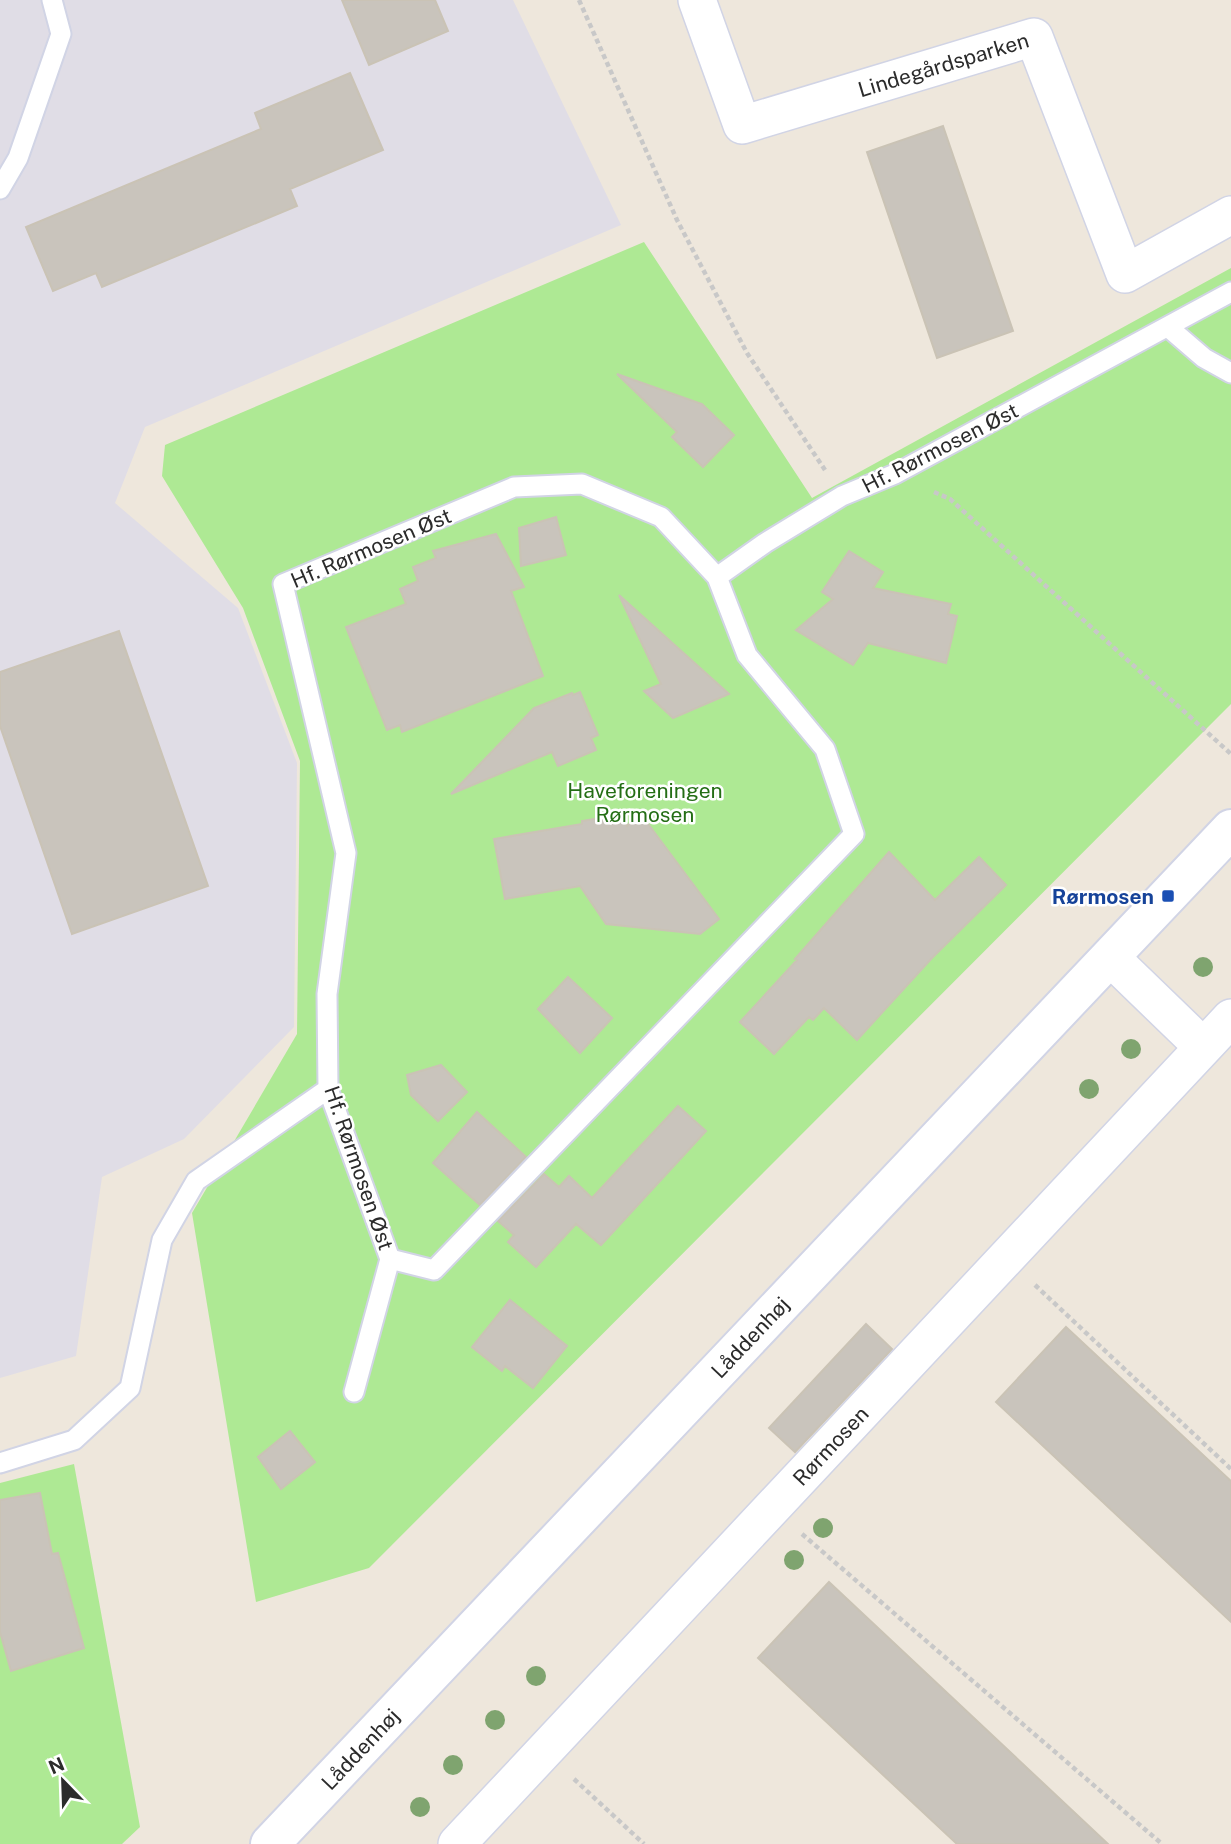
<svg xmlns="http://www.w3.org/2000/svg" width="1231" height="1844" font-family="'Public Sans',sans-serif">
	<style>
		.industrial { fill: #e0dde6 }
		.green { fill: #aee994 }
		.building { fill: #c9c4bc; stroke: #cac3b5; stroke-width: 2 }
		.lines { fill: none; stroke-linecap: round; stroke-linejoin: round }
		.service-casing { stroke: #d1d4e5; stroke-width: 23 }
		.minor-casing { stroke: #d1d4e5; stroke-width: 40 }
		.tertiary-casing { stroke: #d1d4e5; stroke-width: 42 }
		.path { stroke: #c8c8c8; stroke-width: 4.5; stroke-dasharray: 5 3.5; stroke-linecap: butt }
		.service { stroke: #fff; stroke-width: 19 }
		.minor { stroke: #fff; stroke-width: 37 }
		.tertiary { stroke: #fff; stroke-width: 38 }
		.tree { fill: #7fa46f }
		.transit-dot { fill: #1a4fb4; stroke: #fff; stroke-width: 2.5 }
		.labels { text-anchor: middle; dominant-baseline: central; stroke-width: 5; stroke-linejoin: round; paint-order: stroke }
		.street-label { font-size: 21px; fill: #2b2b2b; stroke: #fff }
		.park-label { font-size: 21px; fill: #246e15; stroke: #fff }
		.transit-label { font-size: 21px; font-weight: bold; fill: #164399; stroke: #fff; text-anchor: end }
	</style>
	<rect width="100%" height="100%" fill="#eee7dc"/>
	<!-- industrial -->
	<path class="industrial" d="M 0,0 L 513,0 L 621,225 L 145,427 L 115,503 L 238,608 L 297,763 L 294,1027 L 184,1139 L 102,1177 L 76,1356 L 0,1378 Z"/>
	<!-- green -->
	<path class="green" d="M 644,242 L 812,498 L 1231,268 L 1231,704 L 369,1568 L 256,1602 L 192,1213 L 297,1034 L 300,761 L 243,608 L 162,476 L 165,445 Z
		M 74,1464 L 140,1827 L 122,1844 L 0,1844 L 0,1483 Z"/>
	<!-- building -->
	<path class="building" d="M 342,0 L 435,0 L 448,31 L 369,65 Z
		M 350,73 L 383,150 L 290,189 L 297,206 L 102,287 L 96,273 L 53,291 L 26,227 L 261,129 L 255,113 Z
		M 943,126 L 1013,331 L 937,358 L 867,152 Z
		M 617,374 L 702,404 L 734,435 L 703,467 L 672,437 L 677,432 Z
		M 556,517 L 566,555 L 521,566 L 519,528 Z
		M 496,534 L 524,587 L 511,591 L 543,676 L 402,732 L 400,725 L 387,730 L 346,627 L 406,604 L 400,589 L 418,581 L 413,567 L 436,558 L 433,551 Z
		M 849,551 L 883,572 L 873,588 L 951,604 L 948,614 L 957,616 L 946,663 L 868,643 L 853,665 L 796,630 L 833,599 L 822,592 Z
		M 619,595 L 729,694 L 673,718 L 644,691 L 661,684 Z
		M 119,631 L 208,886 L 72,934 L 0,726 L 0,672 Z
		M 580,692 L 598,735 L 591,738 L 596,750 L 558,766 L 552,752 L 451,794 L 534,708 L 572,693 L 573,695 Z
		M 640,813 L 719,919 L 700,934 L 606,924 L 580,886 L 505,899 L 494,839 L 582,824 L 582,821 L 622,814 L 627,826 Z
		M 889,852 L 935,900 L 979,857 L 1006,885 L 932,958 L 857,1040 L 824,1008 L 813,1020 L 809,1017 L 774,1054 L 740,1022 L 797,960 L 795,959 Z
		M 568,977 L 612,1018 L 580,1053 L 538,1009 Z
		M 441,1065 L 467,1092 L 438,1121 L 411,1095 L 407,1075 Z
		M 678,1106 L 706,1131 L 601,1245 L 576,1224 L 536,1267 L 508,1242 L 514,1235 L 498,1221 L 544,1174 L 559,1187 L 569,1176 L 592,1198 Z
		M 477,1112 L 526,1157 L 480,1205 L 433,1163 Z
		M 510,1300 L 567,1346 L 533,1388 L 505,1366 L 502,1371 L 472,1347 Z
		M 866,1324 L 892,1349 L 795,1452 L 769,1428 Z
		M 1066,1327 L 1231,1481 L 1231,1622 L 996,1402 Z
		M 290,1431 L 315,1462 L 281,1489 L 258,1457 Z
		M 40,1493 L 52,1554 L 58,1553 L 84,1648 L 11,1671 L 0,1632 L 0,1500 Z
		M 829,1582 L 1108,1844 L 957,1844 L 758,1658 Z"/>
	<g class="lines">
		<defs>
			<path id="service" d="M 0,189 L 18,158 L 61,34 L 52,0
				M 1168,327 L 1204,358 L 1231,373
				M 582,484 L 661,517 L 717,577 L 747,655 L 825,749 L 854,834 L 434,1270 L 390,1259 L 328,1089 L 327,994 L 346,853 L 283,584 L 514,487 Z
				M 717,577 L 765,543 L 842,496 L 895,474 L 1231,292
				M 354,1392 L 390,1259
				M 0,1463 L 74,1440 L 130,1388 L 162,1240 L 196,1181 L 328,1089"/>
			<g id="minor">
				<path id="s1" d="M 697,0 L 742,125 L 1034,37 L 1125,274 L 1231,215"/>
				<path d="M 1110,957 L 1203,1047"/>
				<path id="s2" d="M 457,1844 L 1231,1018"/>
			</g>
			<g id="tertiary">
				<path id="s3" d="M 270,1844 L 1231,829"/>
			</g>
		</defs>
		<!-- service casing -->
		<use href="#service" class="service-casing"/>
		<!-- minor casing -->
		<use href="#minor" class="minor-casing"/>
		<!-- tertiary casing -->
		<use href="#tertiary" class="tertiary-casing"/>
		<!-- path -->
		<path class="path" d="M 579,0 L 677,220 L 747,353 L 825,470
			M 934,492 L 950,499 L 1231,754
			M 1035,1285 L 1231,1469
			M 802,1534 L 1162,1844
			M 574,1779 L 644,1844"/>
		<!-- service -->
		<use href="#service" class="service"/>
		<!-- minor -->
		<use href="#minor" class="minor"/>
		<!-- tertiary -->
		<use href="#tertiary" class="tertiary"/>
	</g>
	<!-- trees -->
	<g class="tree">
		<circle cx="1203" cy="967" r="10"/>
		<circle cx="1131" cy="1049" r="10"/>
		<circle cx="1089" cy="1089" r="10"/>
		<circle cx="823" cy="1528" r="10"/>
		<circle cx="794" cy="1560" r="10"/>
		<circle cx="536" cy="1676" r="10"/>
		<circle cx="495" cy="1720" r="10"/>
		<circle cx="453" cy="1765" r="10"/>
		<circle cx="420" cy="1807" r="10"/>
	</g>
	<!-- markers -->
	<rect class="transit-dot" x="1161" y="889" width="14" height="14" rx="3.5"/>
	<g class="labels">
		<!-- street labels -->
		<g class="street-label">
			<text stroke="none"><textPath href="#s1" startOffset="343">Lindegårdsparken</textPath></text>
			<text transform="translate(940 448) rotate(-27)">Hf. Rørmosen Øst</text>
			<text transform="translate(371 548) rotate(-23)">Hf. Rørmosen Øst</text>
			<text transform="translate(359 1168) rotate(71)">Hf. Rørmosen Øst</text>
			<text stroke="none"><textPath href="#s3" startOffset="698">Låddenhøj</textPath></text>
			<text stroke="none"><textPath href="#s2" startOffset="546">Rørmosen</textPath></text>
			<text stroke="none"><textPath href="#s3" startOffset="131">Låddenhøj</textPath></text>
		</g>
		<!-- park labels -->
		<g class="park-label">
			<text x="645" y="790">Haveforeningen<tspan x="645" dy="24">Rørmosen</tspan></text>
		</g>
		<!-- transit labels -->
		<g class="transit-label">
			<text x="1154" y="896">Rørmosen</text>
		</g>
	</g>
	<!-- north arrow -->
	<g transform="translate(63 1781) rotate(337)" stroke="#ffffff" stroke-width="5" paint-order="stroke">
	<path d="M0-5L12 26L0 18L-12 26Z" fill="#2b2b2b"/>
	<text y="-10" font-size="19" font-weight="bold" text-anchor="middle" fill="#2b2b2b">N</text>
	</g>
</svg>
